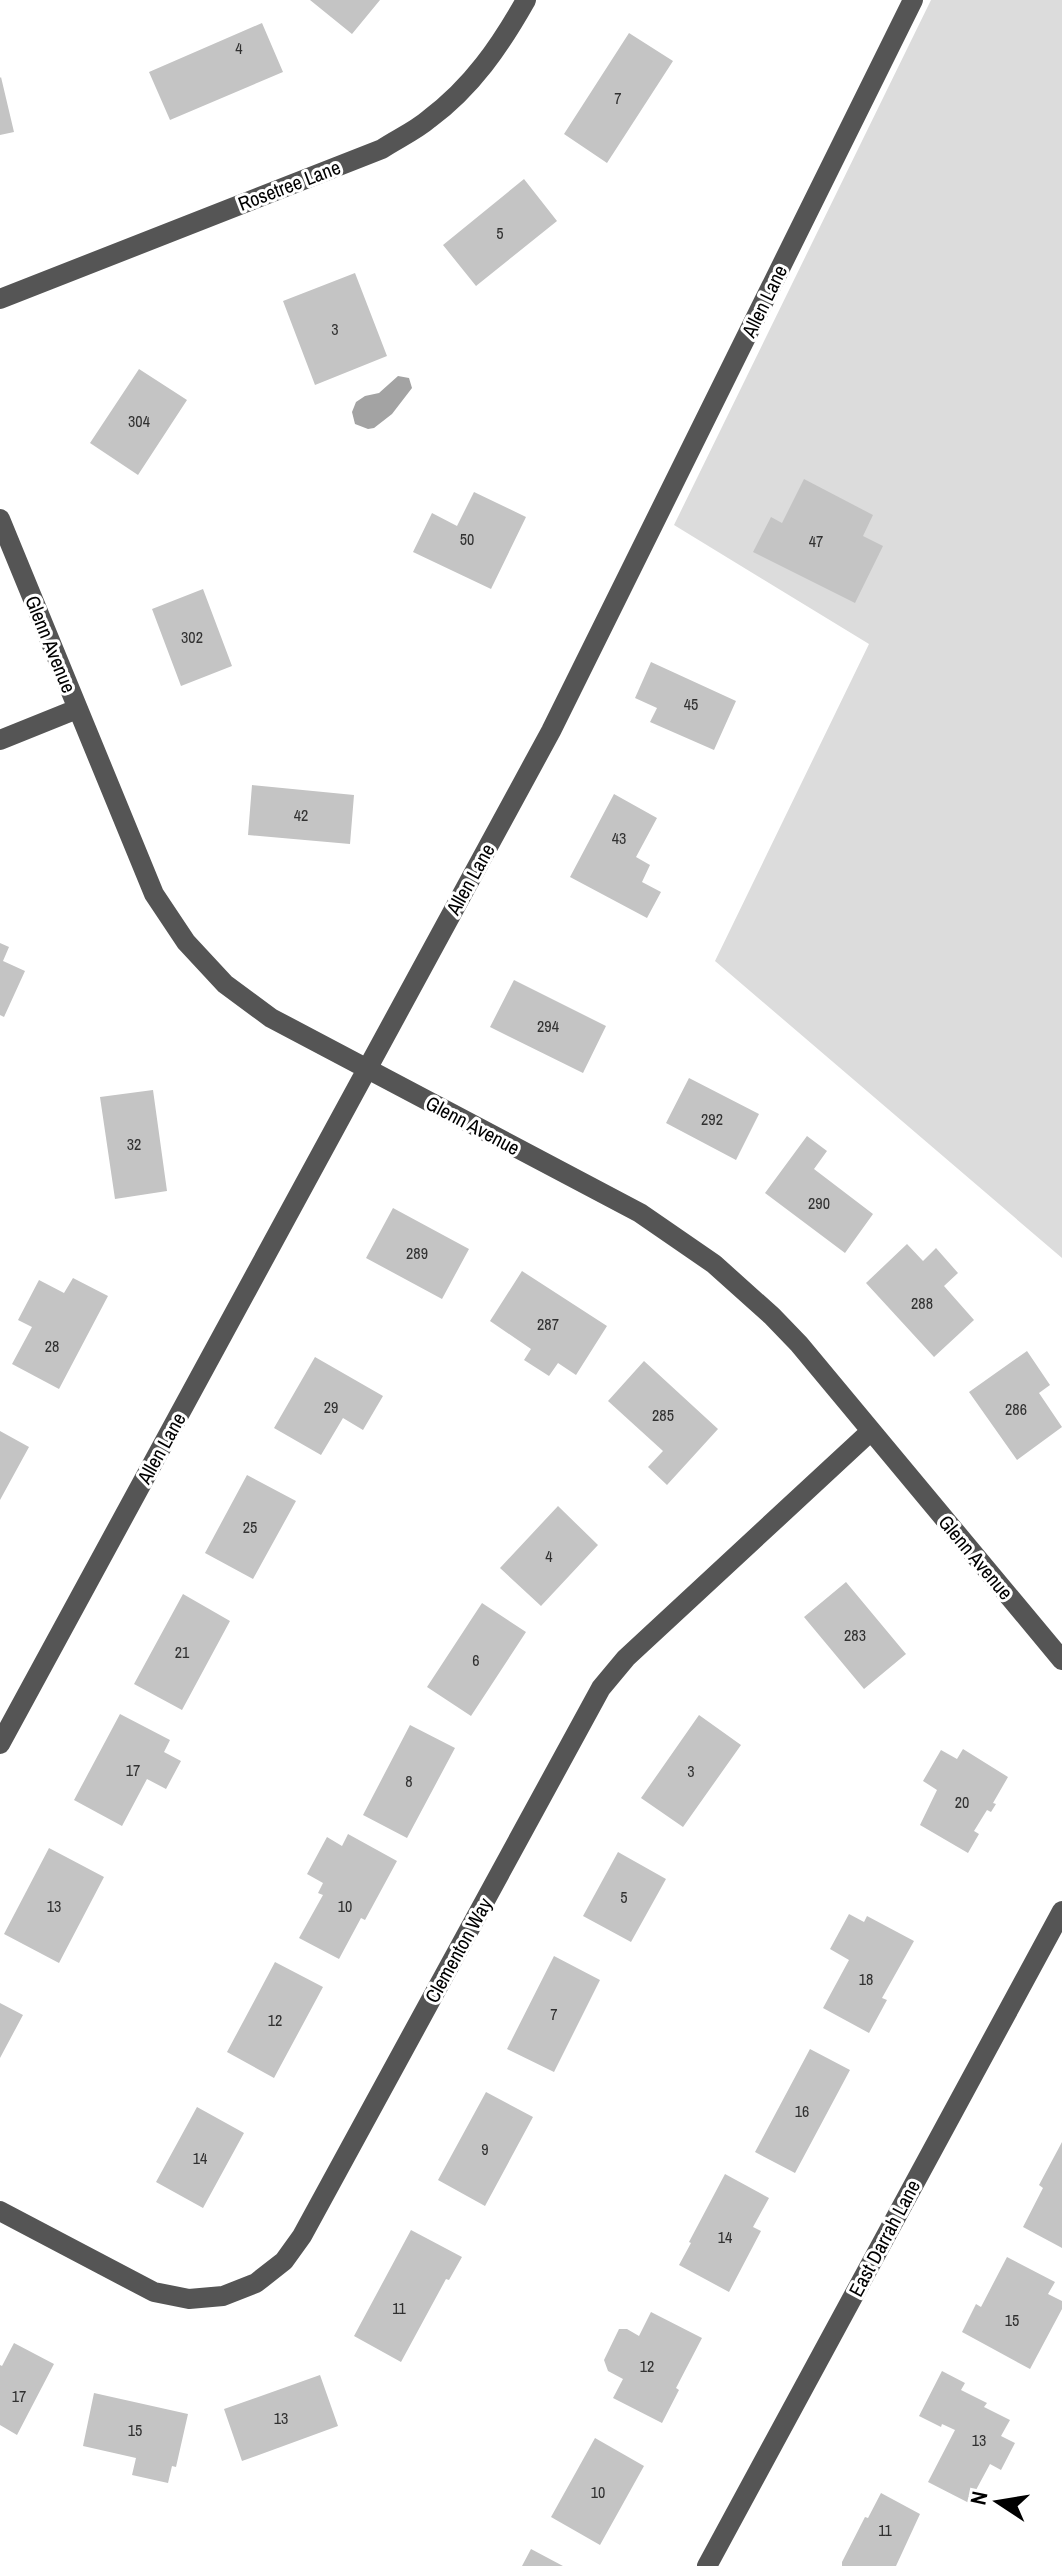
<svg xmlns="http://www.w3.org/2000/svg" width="1062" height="2566" font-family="'Archivo Narrow',sans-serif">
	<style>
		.green { fill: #dcdcdc }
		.water { fill: #a3a3a3 }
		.building { fill: #c4c4c4 }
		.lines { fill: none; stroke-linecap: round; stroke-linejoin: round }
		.minor { stroke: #555; stroke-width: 20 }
		.labels { text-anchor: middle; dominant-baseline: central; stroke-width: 6; stroke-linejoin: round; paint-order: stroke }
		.number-label { font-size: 16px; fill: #313131 }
		.street-label { font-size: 20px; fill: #000; stroke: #fff }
	</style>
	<rect width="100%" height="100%" fill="#fff"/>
	<!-- green -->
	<path class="green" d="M 931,0 L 1062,0 L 1062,1258 L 715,961 L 869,644 L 674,525 Z"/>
	<!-- water -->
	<path class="water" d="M 398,376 L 409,378 L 412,388 L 392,414 L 374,428 L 368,429 L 355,424 L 352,412 L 356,402 L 365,396 L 379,393 Z"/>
	<!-- building -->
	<path class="building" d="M 310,0 L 380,0 L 352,34 Z
		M 262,23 L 283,72 L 170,120 L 149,72 Z
		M 629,33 L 673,61 L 607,163 L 564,134 Z
		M 1,77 L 14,132 L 0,135 L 0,78 Z
		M 524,179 L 557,221 L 476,286 L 443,245 Z
		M 355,273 L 387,356 L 315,385 L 283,301 Z
		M 139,369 L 187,400 L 138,475 L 90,443 Z
		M 804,479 L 873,515 L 863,536 L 883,546 L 855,603 L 753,552 L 771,517 L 782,523 Z
		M 474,492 L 526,517 L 491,589 L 413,552 L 432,513 L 457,526 Z
		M 203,589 L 232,666 L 181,686 L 152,609 Z
		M 651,662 L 736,701 L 714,750 L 650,722 L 657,708 L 635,698 Z
		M 252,785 L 354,795 L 350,844 L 248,835 Z
		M 614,794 L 657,818 L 636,857 L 650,865 L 642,882 L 661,892 L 647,918 L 570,877 Z
		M 0,943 L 9,947 L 3,961 L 25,971 L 4,1017 L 0,1015 Z
		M 514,980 L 606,1026 L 583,1073 L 490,1027 Z
		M 689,1078 L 759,1114 L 736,1160 L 666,1123 Z
		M 153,1090 L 167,1191 L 115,1199 L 100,1097 Z
		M 807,1136 L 827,1151 L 814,1169 L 873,1214 L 845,1253 L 765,1193 Z
		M 393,1208 L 469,1249 L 442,1299 L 366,1258 Z
		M 907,1244 L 923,1261 L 936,1248 L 958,1273 L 944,1286 L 974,1320 L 934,1357 L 866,1283 Z
		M 522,1271 L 607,1326 L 576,1375 L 558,1363 L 549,1376 L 524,1360 L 531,1349 L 490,1321 Z
		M 73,1278 L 108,1296 L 59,1389 L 12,1364 L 32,1327 L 18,1320 L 39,1280 L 64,1293 Z
		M 1027,1351 L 1050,1385 L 1039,1393 L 1062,1427 L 1017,1460 L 969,1392 Z
		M 315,1357 L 383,1396 L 363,1430 L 343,1418 L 321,1455 L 274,1428 Z
		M 644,1361 L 718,1429 L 667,1485 L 648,1467 L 663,1451 L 608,1401 Z
		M 0,1431 L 29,1447 L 0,1500 Z
		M 247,1475 L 296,1501 L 253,1579 L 205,1553 Z
		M 558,1506 L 598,1545 L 541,1606 L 500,1568 Z
		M 846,1582 L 906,1654 L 864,1689 L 804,1617 Z
		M 183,1594 L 230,1621 L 182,1710 L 134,1684 Z
		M 482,1603 L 526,1632 L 471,1716 L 427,1687 Z
		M 120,1714 L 170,1740 L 164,1752 L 181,1761 L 166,1789 L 147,1779 L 122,1826 L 74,1800 Z
		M 699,1715 L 741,1745 L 683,1827 L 641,1798 Z
		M 410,1725 L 455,1748 L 407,1838 L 363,1815 Z
		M 963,1749 L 1008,1777 L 993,1803 L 996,1804 L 991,1812 L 987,1810 L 974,1831 L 979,1834 L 968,1853 L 920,1825 L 937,1790 L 923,1781 L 941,1750 L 957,1759 Z
		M 348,1834 L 397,1861 L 365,1920 L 361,1918 L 339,1959 L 299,1938 L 323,1895 L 318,1893 L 323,1883 L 307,1874 L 327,1837 L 342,1846 Z
		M 49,1848 L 104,1877 L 59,1963 L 4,1934 Z
		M 618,1852 L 666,1879 L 631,1942 L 583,1916 Z
		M 849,1914 L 864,1922 L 867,1916 L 914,1941 L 882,1998 L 887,2000 L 869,2033 L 823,2008 L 849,1960 L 830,1949 Z
		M 554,1956 L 600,1980 L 554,2072 L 507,2049 Z
		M 275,1962 L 323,1987 L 274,2078 L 227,2052 Z
		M 0,2003 L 23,2015 L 0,2058 Z
		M 810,2049 L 850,2070 L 795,2173 L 755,2152 Z
		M 486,2092 L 533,2117 L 485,2206 L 438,2180 Z
		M 197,2107 L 244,2133 L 203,2208 L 156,2182 Z
		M 1062,2142 L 1062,2248 L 1023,2227 L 1043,2188 L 1039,2185 Z
		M 725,2174 L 769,2198 L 753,2227 L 761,2231 L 729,2292 L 679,2265 L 691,2243 L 689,2242 Z
		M 411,2230 L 462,2257 L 449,2280 L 446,2279 L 401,2362 L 354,2336 Z
		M 1007,2257 L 1055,2282 L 1048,2294 L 1062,2301 L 1062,2309 L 1030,2369 L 962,2332 L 976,2304 L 981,2307 Z
		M 651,2312 L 702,2338 L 676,2388 L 679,2390 L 662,2423 L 613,2398 L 623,2379 L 608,2371 L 604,2360 L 619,2329 L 627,2329 L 639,2336 Z
		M 14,2343 L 54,2364 L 17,2435 L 0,2425 L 0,2365 L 2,2366 Z
		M 942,2371 L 965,2383 L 961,2390 L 987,2403 L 984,2407 L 1010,2420 L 1001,2436 L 1015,2443 L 1001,2470 L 990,2464 L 969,2503 L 928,2482 L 955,2430 L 942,2424 L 941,2427 L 919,2416 Z
		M 320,2375 L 338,2426 L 242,2461 L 224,2409 Z
		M 94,2393 L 188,2414 L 176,2467 L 172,2466 L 168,2483 L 132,2475 L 136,2458 L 83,2446 Z
		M 595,2438 L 644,2466 L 600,2545 L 551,2517 Z
		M 881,2493 L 920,2514 L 896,2566 L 842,2566 L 842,2562 L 865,2517 L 868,2518 Z
		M 531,2549 L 563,2566 L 522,2566 Z"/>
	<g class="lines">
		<!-- minor -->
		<path class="minor" d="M 0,299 L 382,149 C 397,139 415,131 429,119 C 472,87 500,46 526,0
			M 0,519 L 154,894 L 186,942 L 225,984 L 271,1018 L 640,1213 L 714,1264 L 772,1316 L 799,1344 L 1062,1660
			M 0,740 L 77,709
			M 0,1744 L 551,731 L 913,0
			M 0,2211 L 154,2292 L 189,2299 L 223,2296 L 256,2283 L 284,2261 L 302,2236 L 601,1688 L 626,1658 L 871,1431
			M 707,2566 L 1062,1911"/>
	</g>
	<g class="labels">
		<!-- number labels -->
		<g class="number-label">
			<text x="239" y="48">4</text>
			<text x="618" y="98">7</text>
			<text x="500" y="233">5</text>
			<text x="335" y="329">3</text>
			<text x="139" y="421">304</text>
			<text x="467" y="539">50</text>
			<text x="816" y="541">47</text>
			<text x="192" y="637">302</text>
			<text x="691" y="704">45</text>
			<text x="301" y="815">42</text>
			<text x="619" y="838">43</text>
			<text x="548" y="1026">294</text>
			<text x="712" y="1119">292</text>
			<text x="134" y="1144">32</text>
			<text x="819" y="1203">290</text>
			<text x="417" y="1253">289</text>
			<text x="922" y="1303">288</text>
			<text x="548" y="1324">287</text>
			<text x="52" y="1346">28</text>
			<text x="331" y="1407">29</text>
			<text x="1016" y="1409">286</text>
			<text x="663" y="1415">285</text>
			<text x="250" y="1527">25</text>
			<text x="549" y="1556">4</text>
			<text x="855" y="1635">283</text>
			<text x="182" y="1652">21</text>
			<text x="476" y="1660">6</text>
			<text x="133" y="1770">17</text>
			<text x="691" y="1771">3</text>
			<text x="409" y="1781">8</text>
			<text x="962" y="1802">20</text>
			<text x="624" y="1897">5</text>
			<text x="54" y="1906">13</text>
			<text x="345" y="1906">10</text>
			<text x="866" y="1979">18</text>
			<text x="554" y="2014">7</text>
			<text x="275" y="2020">12</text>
			<text x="802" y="2111">16</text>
			<text x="485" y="2149">9</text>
			<text x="200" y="2158">14</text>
			<text x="725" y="2237">14</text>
			<text x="399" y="2308">11</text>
			<text x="1012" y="2320">15</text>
			<text x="647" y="2366">12</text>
			<text x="19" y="2396">17</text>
			<text x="281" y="2418">13</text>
			<text x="135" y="2430">15</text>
			<text x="979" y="2440">13</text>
			<text x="598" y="2492">10</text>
			<text x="885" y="2530">11</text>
		</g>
		<!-- street labels -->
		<g class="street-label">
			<text transform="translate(289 185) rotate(-21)">Rosetree Lane</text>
			<text transform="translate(764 301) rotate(-64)">Allen Lane</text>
			<text transform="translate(51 644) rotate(68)">Glenn Avenue</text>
			<text transform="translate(470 879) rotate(-61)">Allen Lane</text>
			<text transform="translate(473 1125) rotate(28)">Glenn Avenue</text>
			<text transform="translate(161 1448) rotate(-61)">Allen Lane</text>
			<text transform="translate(976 1557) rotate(50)">Glenn Avenue</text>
			<text transform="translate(458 1950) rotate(-61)">Clementon Way</text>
			<text transform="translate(884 2238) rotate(-62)">East Darrah Lane</text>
		</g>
	</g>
	<!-- north arrow -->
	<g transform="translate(998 2502) rotate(282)" stroke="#ffffff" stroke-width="6" paint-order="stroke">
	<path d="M0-6L14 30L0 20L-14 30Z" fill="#000000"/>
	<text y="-12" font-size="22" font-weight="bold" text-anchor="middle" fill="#000000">N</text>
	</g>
</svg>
